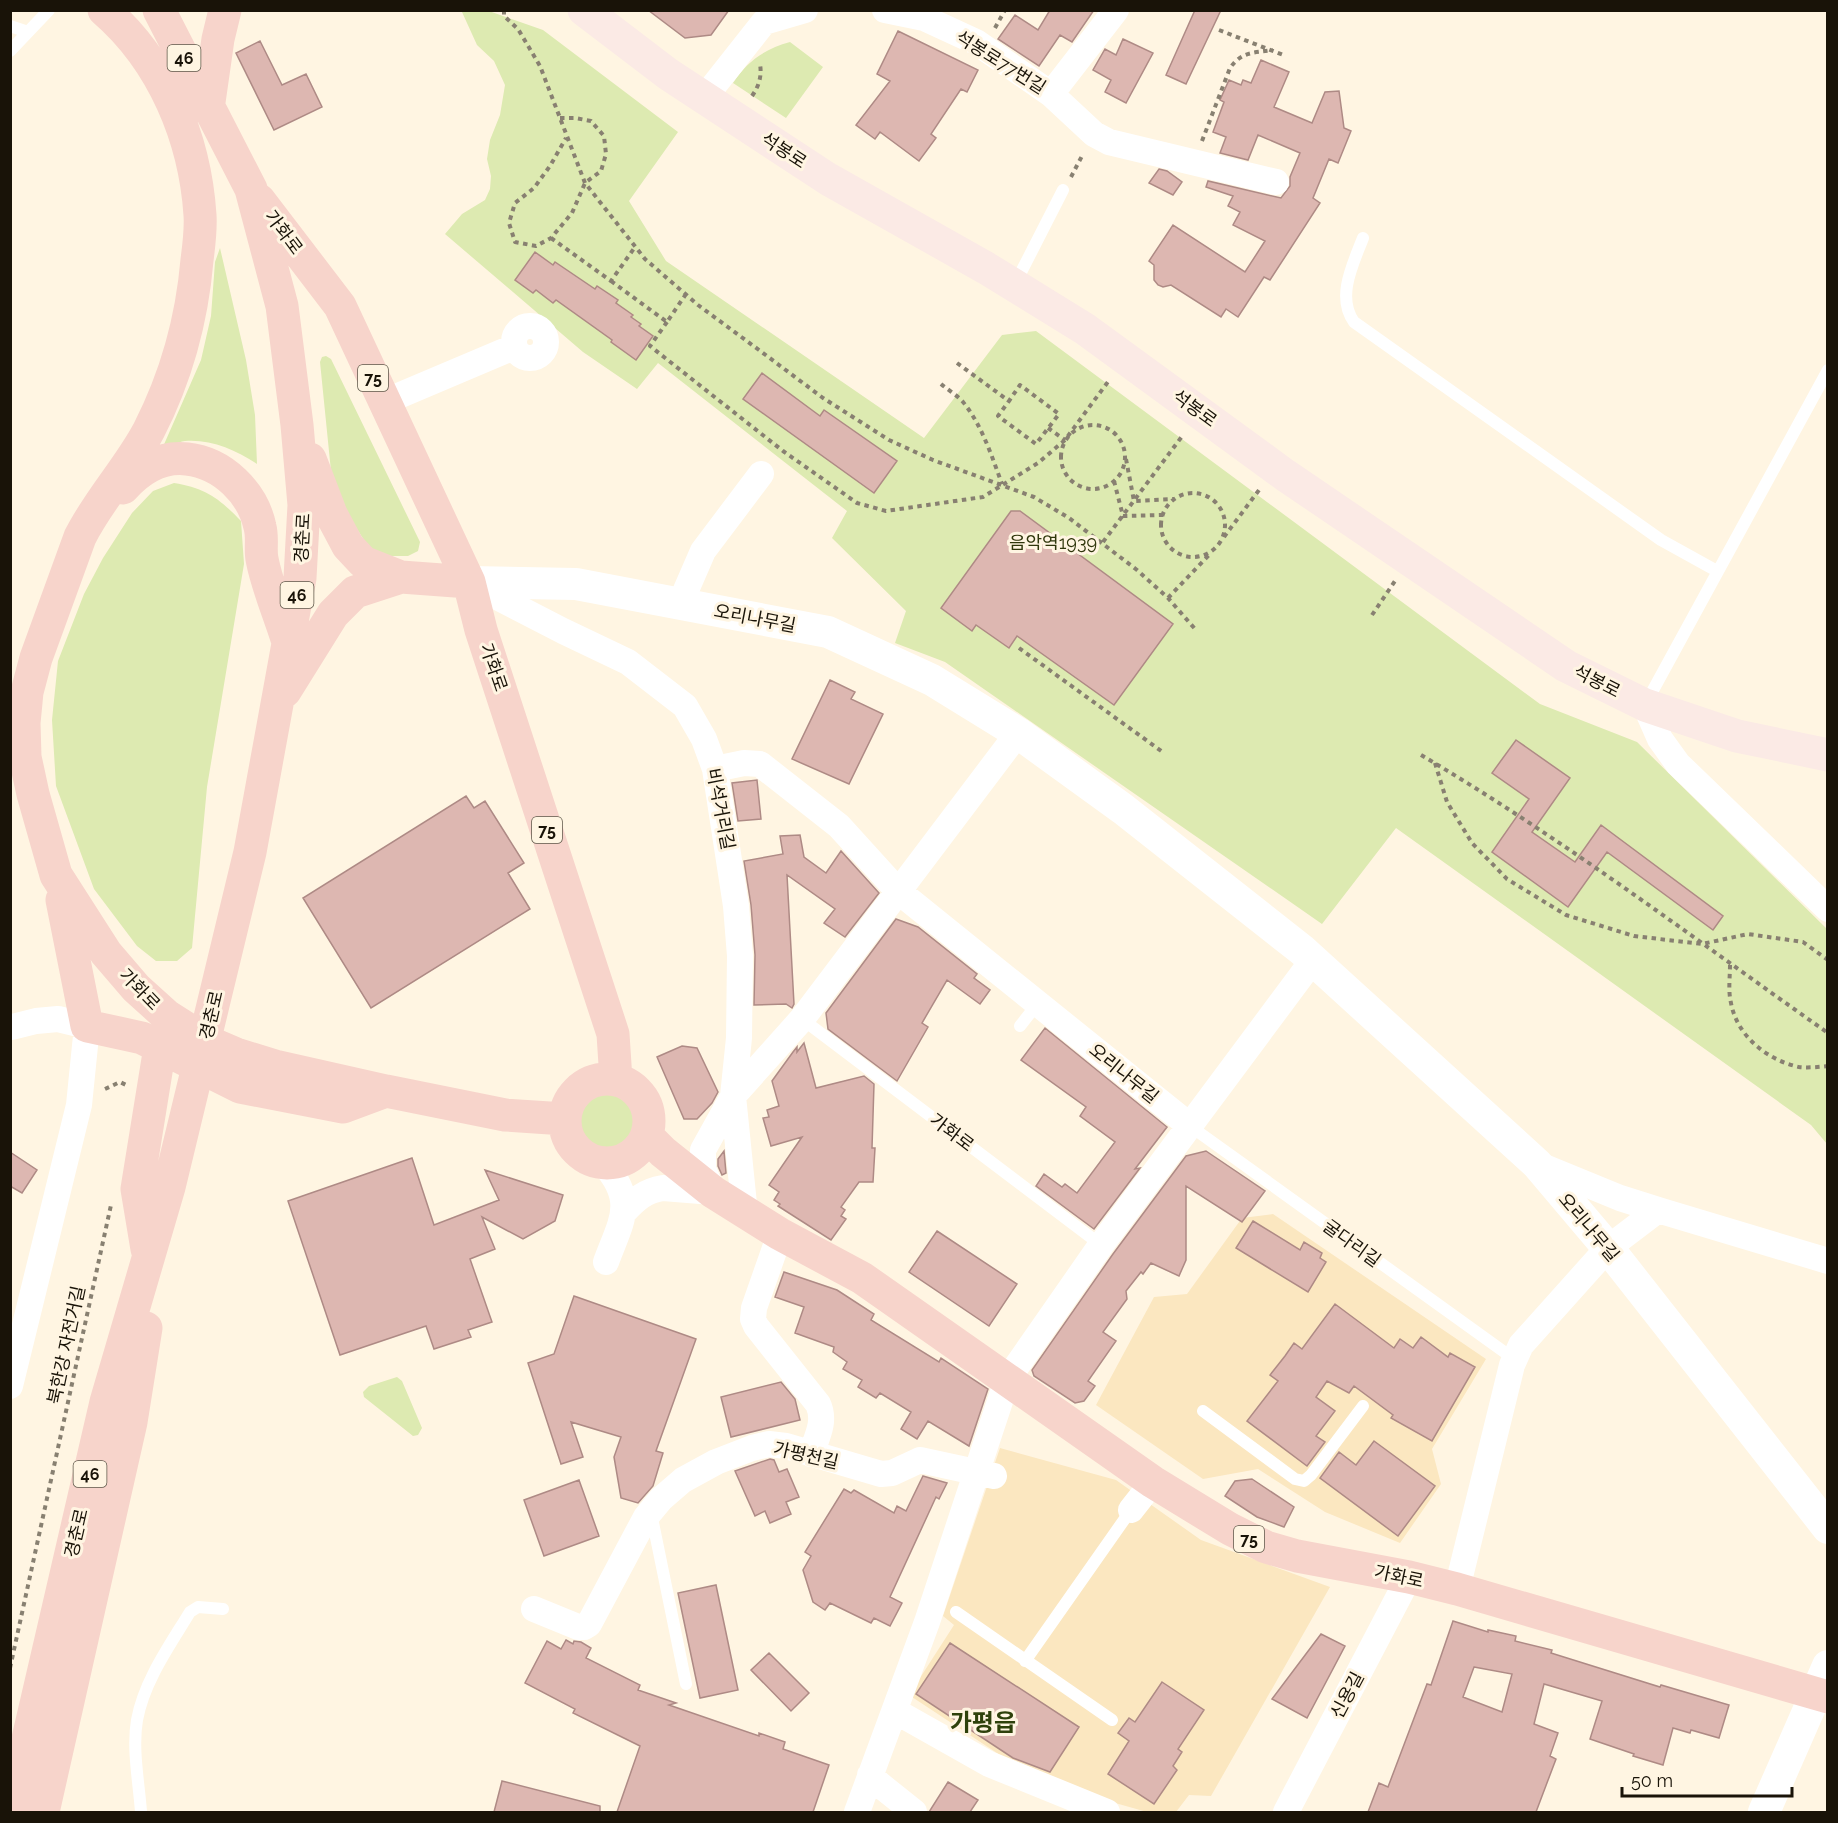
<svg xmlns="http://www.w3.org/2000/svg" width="1838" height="1823" font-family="Raleway,'Noto Sans KR',sans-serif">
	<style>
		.built { fill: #fbe7c0 }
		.green { fill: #ddeab1 }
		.building { fill: #ddb7b1; stroke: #ae8a85; stroke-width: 1.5; fill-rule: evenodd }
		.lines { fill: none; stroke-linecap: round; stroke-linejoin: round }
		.path { stroke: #888071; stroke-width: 4; stroke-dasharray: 4.5 4.5; stroke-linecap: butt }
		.service { stroke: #fff; stroke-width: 12 }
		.minor { stroke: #fff; stroke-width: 26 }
		.tertiary { stroke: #fff; stroke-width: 32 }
		.secondary { stroke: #fbeae5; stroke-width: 33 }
		.primary { stroke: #f7d4cb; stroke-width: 33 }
		.labels { text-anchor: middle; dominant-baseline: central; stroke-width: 6; stroke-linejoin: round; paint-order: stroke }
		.shield { fill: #fff5e2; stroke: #5e5749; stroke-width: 1.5 }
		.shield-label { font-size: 16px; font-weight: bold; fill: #191308 }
		.street-label { font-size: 18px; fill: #191308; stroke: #fff5e2 }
		.park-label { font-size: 18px; fill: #2f360b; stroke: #fff5e2 }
		.district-label { font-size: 24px; font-weight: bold; fill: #2e410b; stroke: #fff5e2 }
	</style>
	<rect width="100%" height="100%" fill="#fff5e2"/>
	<!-- built -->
	<path class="built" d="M 1273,1214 L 1486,1359 L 1432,1449 L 1441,1484 L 1400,1543 L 1325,1512 L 1258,1469 L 1203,1479 L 1096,1405 L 1154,1297 L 1187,1294 L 1242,1218 Z
		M 1000,1448 L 1116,1480 L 1201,1540 L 1330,1587 L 1211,1796 L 1189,1795 L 1176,1812 L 1147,1812 L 1055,1786 L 1000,1755 L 909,1695 L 954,1625 L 943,1616 Z"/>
	<!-- green -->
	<path class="green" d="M 463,11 L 489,11 L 543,30 L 678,132 L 629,201 L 666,261 L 924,438 L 1002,335 L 1036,331 L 1540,704 L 1637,742 L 1827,929 L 1827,1144 L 1811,1125 L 1396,828 L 1322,924 L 945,662 L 895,643 L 906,611 L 832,538 L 847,511 L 658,363 L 637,389 L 583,352 L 445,234 L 462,214 L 485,200 L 490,189 L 491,176 L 487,159 L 490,140 L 500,115 L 505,85 L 494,61 L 477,45 L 462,12 Z
		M 790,42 L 823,67 L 786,118 L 733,83 C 747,61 765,49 790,42 Z
		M 220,248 L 246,360 L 255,415 L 257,464 C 236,450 211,439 185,441 C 177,442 169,447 162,449 L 201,360 L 211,316 L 215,262 Z
		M 326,356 L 331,359 L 420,542 L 418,551 L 408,556 L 374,556 L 333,491 L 320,362 L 322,357 Z
		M 174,483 C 205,488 219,498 241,521 L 244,564 L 207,787 L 192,948 L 177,961 L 156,961 L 137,946 L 94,889 L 56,786 L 52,720 L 58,661 L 84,594 L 103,558 L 132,513 L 153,491 Z
		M580 1122a29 29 0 1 1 58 0a29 29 0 1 1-58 0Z
		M 397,1377 L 402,1381 L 422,1428 L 418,1435 L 413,1436 L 364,1397 L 363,1392 L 369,1386 Z"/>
	<!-- building -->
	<path class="building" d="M 648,10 L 729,10 L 711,35 L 685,38 Z
		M 1050,10 L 1094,10 L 1072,42 L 1060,35 L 1039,66 L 998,39 L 1015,15 L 1038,30 Z
		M 1195,10 L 1221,10 L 1186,84 L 1166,75 Z
		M 898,31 L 978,70 L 967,92 L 961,89 L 931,134 L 936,138 L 919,161 L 880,132 L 875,139 L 856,125 L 890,81 L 877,74 Z
		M 1123,39 L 1153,53 L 1126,103 L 1105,92 L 1111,80 L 1093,70 L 1105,49 L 1116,55 Z
		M 260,41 L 282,85 L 306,74 L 322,107 L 274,130 L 236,53 Z
		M 1261,60 L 1289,72 L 1274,107 L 1312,123 L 1325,92 L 1339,91 L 1344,128 L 1351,131 L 1338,163 L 1329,159 L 1313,198 L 1320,203 L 1270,280 L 1264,277 L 1238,317 L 1226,309 L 1221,317 L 1171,285 L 1163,287 L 1158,285 L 1154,280 L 1154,265 L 1149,261 L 1173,225 L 1245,272 L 1265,241 L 1233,225 L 1240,212 L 1228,206 L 1233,196 L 1206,187 L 1208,181 L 1281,198 L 1290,186 L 1290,177 L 1300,153 L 1258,135 L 1248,160 L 1220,153 L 1226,137 L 1213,132 L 1224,102 L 1220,100 L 1229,80 L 1241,85 L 1243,80 L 1251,83 Z
		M 1159,169 L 1167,171 L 1182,182 L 1173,195 L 1149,183 Z
		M 535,252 L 553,265 L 555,262 L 595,289 L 597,286 L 618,300 L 616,303 L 633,315 L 631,317 L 641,324 L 639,326 L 653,336 L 636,360 L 611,342 L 612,340 L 556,300 L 553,303 L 536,290 L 533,293 L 515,280 Z
		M 762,373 L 820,416 L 824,410 L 897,461 L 874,493 L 743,399 Z
		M 1011,511 L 1020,511 L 1173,624 L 1114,705 L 1017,636 L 1009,648 L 976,625 L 972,631 L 941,608 Z
		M 830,680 L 855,692 L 851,699 L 883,714 L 849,784 L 792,759 Z
		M 1516,740 L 1570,778 L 1532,832 L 1575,862 L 1601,825 L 1723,916 L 1713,930 L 1607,852 L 1568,907 L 1492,852 L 1529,799 L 1492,773 Z
		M 757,780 L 761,819 L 738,821 L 732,783 Z
		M 466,796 L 474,808 L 485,801 L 524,863 L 508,873 L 530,909 L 371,1008 L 303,898 Z
		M 800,835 L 804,857 L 826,873 L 841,851 L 879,893 L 845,937 L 824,923 L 835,909 L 787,875 L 794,1004 L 792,1008 L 786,1004 L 754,1005 L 755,955 L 751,905 L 744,861 L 783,854 L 780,836 Z
		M 896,919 L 918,927 L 977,974 L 974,978 L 990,990 L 980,1004 L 947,980 L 922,1023 L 928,1027 L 897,1081 L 828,1029 L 826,1013 Z
		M 1045,1028 L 1167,1127 L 1135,1169 L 1140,1168 L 1094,1229 L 1036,1186 L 1044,1174 L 1062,1187 L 1065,1184 L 1077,1193 L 1115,1142 L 1080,1116 L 1086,1107 L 1021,1060 Z
		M 804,1043 L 816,1088 L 864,1076 L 874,1084 L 872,1148 L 875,1148 L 873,1182 L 859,1182 L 841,1207 L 845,1210 L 841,1216 L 846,1219 L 831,1240 L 778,1206 L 780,1204 L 774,1200 L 779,1192 L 769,1185 L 802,1137 L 771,1146 L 763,1118 L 769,1117 L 767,1110 L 779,1106 L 772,1081 L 793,1052 L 797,1047 L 797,1052 Z
		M 682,1046 L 697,1048 L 718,1092 L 712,1103 L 697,1119 L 684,1119 L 657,1057 Z
		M 724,1151 L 726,1173 L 722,1175 L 718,1166 L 718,1159 Z
		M 1206,1151 L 1265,1191 L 1242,1222 L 1186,1186 L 1186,1260 L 1179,1276 L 1151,1263 L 1143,1274 L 1141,1272 L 1126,1291 L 1127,1299 L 1103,1332 L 1116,1341 L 1088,1381 L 1095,1386 L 1084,1401 L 1075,1403 L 1034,1376 L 1032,1370 L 1113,1254 L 1186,1156 Z
		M 10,1152 L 37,1170 L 22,1193 L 10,1186 Z
		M 412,1158 L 434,1225 L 499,1200 L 485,1170 L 563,1195 L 555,1221 L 523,1239 L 482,1217 L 495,1249 L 470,1259 L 492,1322 L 468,1330 L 471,1337 L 434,1349 L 426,1326 L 340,1355 L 288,1201 Z
		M 1253,1221 L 1300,1250 L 1304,1242 L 1322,1253 L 1320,1258 L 1326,1262 L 1308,1292 L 1236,1248 Z
		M 937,1231 L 1017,1284 L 989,1326 L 909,1272 Z
		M 784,1272 L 837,1290 L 874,1314 L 871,1320 L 939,1362 L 941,1358 L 988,1389 L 969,1446 L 928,1421 L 917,1439 L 901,1429 L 911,1412 L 880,1393 L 876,1398 L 858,1387 L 862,1380 L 843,1369 L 847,1362 L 833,1352 L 834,1347 L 795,1333 L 804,1307 L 775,1297 Z
		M 574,1296 L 696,1339 L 656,1451 L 663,1453 L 653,1486 L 638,1503 L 621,1498 L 614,1457 L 621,1437 L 571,1422 L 583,1457 L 561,1464 L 528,1363 L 554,1354 Z
		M 1335,1304 L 1394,1348 L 1400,1339 L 1413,1348 L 1421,1337 L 1448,1357 L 1450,1353 L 1475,1367 L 1432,1441 L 1391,1418 L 1393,1415 L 1354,1386 L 1349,1393 L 1327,1381 L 1316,1397 L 1335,1411 L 1316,1436 L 1325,1442 L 1307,1466 L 1247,1421 L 1278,1381 L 1270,1375 L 1285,1356 L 1294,1343 L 1302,1349 Z
		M 781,1382 L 795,1399 L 800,1420 L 731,1437 L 721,1397 Z
		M 1374,1441 L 1435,1486 L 1398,1536 L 1320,1478 L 1339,1452 L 1356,1465 Z
		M 770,1459 L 774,1460 L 779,1472 L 787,1469 L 799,1497 L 786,1502 L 791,1514 L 770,1523 L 765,1511 L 755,1516 L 735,1471 Z
		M 923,1476 L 947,1483 L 939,1499 L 936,1497 L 890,1597 L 902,1603 L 890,1626 L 874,1618 L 871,1623 L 830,1603 L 825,1610 L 813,1602 L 803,1570 L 811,1556 L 805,1552 L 844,1489 L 851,1493 L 854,1490 L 894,1513 L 897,1506 L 906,1511 Z
		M 1252,1479 L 1294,1507 L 1284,1527 L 1257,1517 L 1225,1496 L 1235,1481 Z
		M 579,1480 L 599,1536 L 544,1556 L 524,1500 Z
		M 716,1585 L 738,1690 L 700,1698 L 678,1593 Z
		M 1453,1621 L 1488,1632 L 1488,1630 L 1516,1636 L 1515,1641 L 1552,1650 L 1551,1653 L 1660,1687 L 1661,1685 L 1729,1705 L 1719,1738 L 1691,1730 L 1690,1733 L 1673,1728 L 1663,1765 L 1633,1756 L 1634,1754 L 1590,1739 L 1602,1701 L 1544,1684 L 1534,1724 L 1558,1733 L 1550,1756 L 1556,1759 L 1536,1812 L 1368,1812 L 1379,1783 L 1388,1787 L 1427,1684 L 1431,1685 ZM 1474,1667 L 1512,1674 L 1502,1712 L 1463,1697 Z
		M 1321,1634 L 1345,1646 L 1307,1718 L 1272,1699 Z
		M 566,1640 L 573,1644 L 574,1641 L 581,1642 L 591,1648 L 586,1658 L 640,1685 L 638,1690 L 676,1703 L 669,1705 L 759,1736 L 759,1733 L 785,1742 L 783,1749 L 829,1765 L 813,1812 L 617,1812 L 640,1746 L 573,1713 L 575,1709 L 525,1683 L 547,1641 L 561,1649 Z
		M 950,1643 L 1079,1727 L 1050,1772 L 1013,1758 L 916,1694 Z
		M 769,1653 L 809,1693 L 791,1711 L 751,1670 Z
		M 1162,1682 L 1204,1710 L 1178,1749 L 1182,1752 L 1173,1766 L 1177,1770 L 1154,1804 L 1108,1774 L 1129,1741 L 1118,1733 L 1129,1718 L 1135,1722 Z
		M 502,1781 L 600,1806 L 600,1812 L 494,1812 Z
		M 948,1782 L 978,1800 L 970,1812 L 929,1812 Z"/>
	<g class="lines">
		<!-- path -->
		<path class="path" d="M 504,10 L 504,16 L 518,29 L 540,66 L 585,183 L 645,259 L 698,305 L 759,350 L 823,398 L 889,440 L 933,460 L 1034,497 L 1069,518 L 1137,570 L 1168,598 L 1195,629
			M 995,28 L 1005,10
			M 1219,30 L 1286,56
			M 752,96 C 759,86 762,76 760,64
			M 560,118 L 575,118 L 591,121 L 604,136 L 606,154 L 601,171 L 585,183 L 572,213 L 551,238 L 536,246 L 515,242 L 509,223 L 515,203 L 534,188 L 550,166 L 566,138
			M 1202,141 L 1230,68 C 1242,51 1254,53 1273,50
			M 1071,177 L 1083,154
			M 551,238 L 611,281 L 635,247
			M 611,281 L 667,322 L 686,294
			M 667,322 L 650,346 L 783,451 L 857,503 L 886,511 L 983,497 L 1038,463 L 1065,440 L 1110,379
			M 957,363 L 1009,401 L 1020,385 L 1059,414 L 1036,444 L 998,416 L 1009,401
			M 941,384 C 948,390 957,395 963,402 C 982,425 992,457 1002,484
			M1061 457a32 32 0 1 1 64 0a32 32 0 1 1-64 0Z
			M 1048,428 L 1065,440
			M 1126,459 L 1134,501 L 1174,499
			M 1114,481 L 1123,516 L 1163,515
			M1161 525a32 32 0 1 1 64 0a32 32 0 1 1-64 0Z
			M 1224,537 L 1259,490
			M 1103,542 L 1183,435
			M 1168,598 L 1210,554
			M 1372,615 L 1395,581
			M 1019,648 L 1164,753
			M 1421,755 C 1562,838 1693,938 1828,1033
			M 1435,763 L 1447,802 L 1472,843 L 1507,879 L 1566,915 L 1634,936 L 1702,944 L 1748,934 L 1803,942 L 1828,960
			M 1730,965 C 1730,977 1728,991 1731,1003 C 1737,1036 1767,1060 1799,1067 C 1808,1068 1818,1067 1828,1066
			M 105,1089 L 120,1082 L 128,1086
			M 10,1668 L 111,1205"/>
		<!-- service -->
		<path class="service" d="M 10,26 L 28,32
			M 10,51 L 49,10
			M 1363,238 C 1353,264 1336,297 1354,322 L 1661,540 L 1717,571
			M 1015,284 L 1063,190
			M 1646,703 L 1828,370
			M 802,1019 L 1101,1245
			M 1020,1026 L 1038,1003
			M 1190,1126 L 1514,1359
			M 1203,1411 L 1295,1479 L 1304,1481 L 1311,1475 L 1363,1406
			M 651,1513 L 686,1684
			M 956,1612 L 1112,1720
			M 1025,1661 L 1131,1510
			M 141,1812 C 139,1783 132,1749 137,1720 C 144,1681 170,1645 190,1612 L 198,1607 L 223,1609"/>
		<!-- minor -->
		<path class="minor" d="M 885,10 L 924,18 L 976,42 L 1051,94 L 1116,10
			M 1051,94 L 1094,134 L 1109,142 L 1276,182
			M 704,98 L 764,22 L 805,10
			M514 342a16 16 0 1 1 32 0a16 16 0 1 1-32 0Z
			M 384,402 L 514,347
			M 470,583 L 563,631 L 628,662 L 685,706 L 704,739 L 715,769 L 736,906 L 740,956 L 739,1038 L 733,1096 L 745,1214
			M 680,604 L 703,551 L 761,474
			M 1645,705 L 1660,739 L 1678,764 L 1828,909
			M 715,769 L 744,763 L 760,764 L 839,826 L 898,891 L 1190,1126
			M 604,1164 C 637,1202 621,1221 606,1262
			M 1537,1164 L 1620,1198 L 1658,1210
			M 624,1212 C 636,1199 645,1191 663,1188 L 713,1192 L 703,1169 L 703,1150 L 733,1096 L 802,1019 L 1018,733
			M 780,1234 L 754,1308 L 753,1319 L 756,1326 L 818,1404 C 826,1421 817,1437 811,1454
			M 10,1386 L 79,1105 L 87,1026 L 58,1019 L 36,1021 L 12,1027
			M 1131,1510 L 1153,1482
			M 1457,1589 L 1512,1365 L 1521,1345 L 1608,1248 L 1658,1210 L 1828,1261
			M 534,1609 L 578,1627 L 584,1627 L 589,1624 L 646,1517 L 661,1499 L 683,1480 L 716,1462 L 752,1448 L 769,1444 L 786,1446 L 881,1474 L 892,1473 L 920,1460 L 994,1476
			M 895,1711 L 989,1764 L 1107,1812
			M 870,1775 L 879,1784 L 914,1812
			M 857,1812 L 927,1622 L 1007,1380 L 1101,1245 L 1313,960
			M 1286,1812 L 1409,1577"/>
		<!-- tertiary -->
		<path class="tertiary" d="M 469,582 L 576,584 L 828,632 L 932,680 L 1018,733 L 1123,809 L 1302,950 L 1537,1164 L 1608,1248 L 1828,1528
			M 1764,1812 L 1828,1666"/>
		<!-- secondary -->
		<path class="secondary" d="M 584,10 L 668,74 L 828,179 L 986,268 L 1085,329 L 1285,475 L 1566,666 L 1645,705 L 1737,736 L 1828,755"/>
		<!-- primary -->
		<path class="primary" d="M 104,10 C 163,61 195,138 200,215 C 201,230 199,245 197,260 C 192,319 176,377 149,430 C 129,468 99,499 80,537 L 36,658 L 27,692 L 24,723 L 25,757 L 33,794 L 56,875 L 106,953 L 136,988 L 167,1016 L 208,1042 L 236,1054 L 275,1066 L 386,1091 L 505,1115 L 565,1119
			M 208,109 L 218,39 L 225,10
			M 259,200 L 340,306 L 469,582 L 481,630 L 613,1034 L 616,1080
			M 310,459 L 331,514 L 348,546 L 363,562 L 401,577 L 469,582
			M 123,488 C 140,469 161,456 187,459 C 223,463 253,493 260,527 C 263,538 260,549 262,559 C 267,586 279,613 287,639
			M 285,691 L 333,614 L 355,592 L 401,577
			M 62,900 L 87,1026 L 142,1038 L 240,1087 L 343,1107 L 386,1091
			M565 1121a42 42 0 1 1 84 0a42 42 0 1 1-84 0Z
			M 647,1136 L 663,1152 L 713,1192 L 780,1234 L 862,1278 L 1153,1482 L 1230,1529 L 1266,1547 L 1297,1556 L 1409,1577 L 1457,1589 L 1828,1697
			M 147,1249 L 137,1189 L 160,1047
			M 11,1812 L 106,1402 L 169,1187 L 250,852 L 300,578 L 304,505 L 297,425 L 282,306 L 251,189 L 159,10
			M 43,1812 L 131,1422 L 146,1328"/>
	</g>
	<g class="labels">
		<!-- shield labels -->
		<g class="shield">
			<rect x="167.5" y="45" width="33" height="26" rx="4.5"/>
			<rect x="358" y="365" width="30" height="26" rx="4.5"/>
			<rect x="280.5" y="582" width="33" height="26" rx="4.5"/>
			<rect x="532" y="817" width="30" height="26" rx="4.5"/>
			<rect x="73.5" y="1461" width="33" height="26" rx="4.5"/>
			<rect x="1234" y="1526" width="30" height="26" rx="4.5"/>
		</g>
		<g class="shield-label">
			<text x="184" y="58">46</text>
			<text x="373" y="378">75</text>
			<text x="297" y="595">46</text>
			<text x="547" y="830">75</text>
			<text x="90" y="1474">46</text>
			<text x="1249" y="1539">75</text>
		</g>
		<!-- street labels -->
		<g class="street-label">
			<text transform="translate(1001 62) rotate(32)">석봉로77번길</text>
			<text transform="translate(784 150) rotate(33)">석봉로</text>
			<text transform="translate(284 232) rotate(53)">가화로</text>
			<text transform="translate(1195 408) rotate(36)">석봉로</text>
			<text transform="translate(302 538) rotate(-87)">경춘로</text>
			<text transform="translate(755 618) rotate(11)">오리나무길</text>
			<text transform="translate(494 667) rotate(71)">가화로</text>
			<text transform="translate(1597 681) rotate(27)">석봉로</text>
			<text transform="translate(721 809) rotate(79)">비석거리길</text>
			<text transform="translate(140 989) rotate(46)">가화로</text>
			<text transform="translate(211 1015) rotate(-77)">경춘로</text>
			<text transform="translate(1124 1073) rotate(39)">오리나무길</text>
			<text transform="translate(952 1132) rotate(37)">가화로</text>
			<text transform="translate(1589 1227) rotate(50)">오리나무길</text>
			<text transform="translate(1352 1243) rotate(36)">굴다리길</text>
			<text transform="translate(66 1345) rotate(-78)">북한강 자전거길</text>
			<text transform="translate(806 1455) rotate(13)">가평천길</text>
			<text transform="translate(76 1533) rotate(-77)">경춘로</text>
			<text transform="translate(1399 1576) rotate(12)">가화로</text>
			<text transform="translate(1347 1695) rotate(-62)">신용길</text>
		</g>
		<!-- park labels -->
		<g class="park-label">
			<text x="1053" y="542">음악역1939</text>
		</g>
		<!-- district labels -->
		<g class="district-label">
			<text x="983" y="1722">가평읍</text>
		</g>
	</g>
	<!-- border -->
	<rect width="1838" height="1823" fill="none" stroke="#191308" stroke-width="24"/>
	<!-- scale -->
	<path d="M1622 1787v9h170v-9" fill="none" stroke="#191308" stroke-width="3"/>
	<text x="1631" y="1787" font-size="18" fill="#191308" stroke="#fff5e2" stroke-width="4.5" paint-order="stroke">50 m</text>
</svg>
